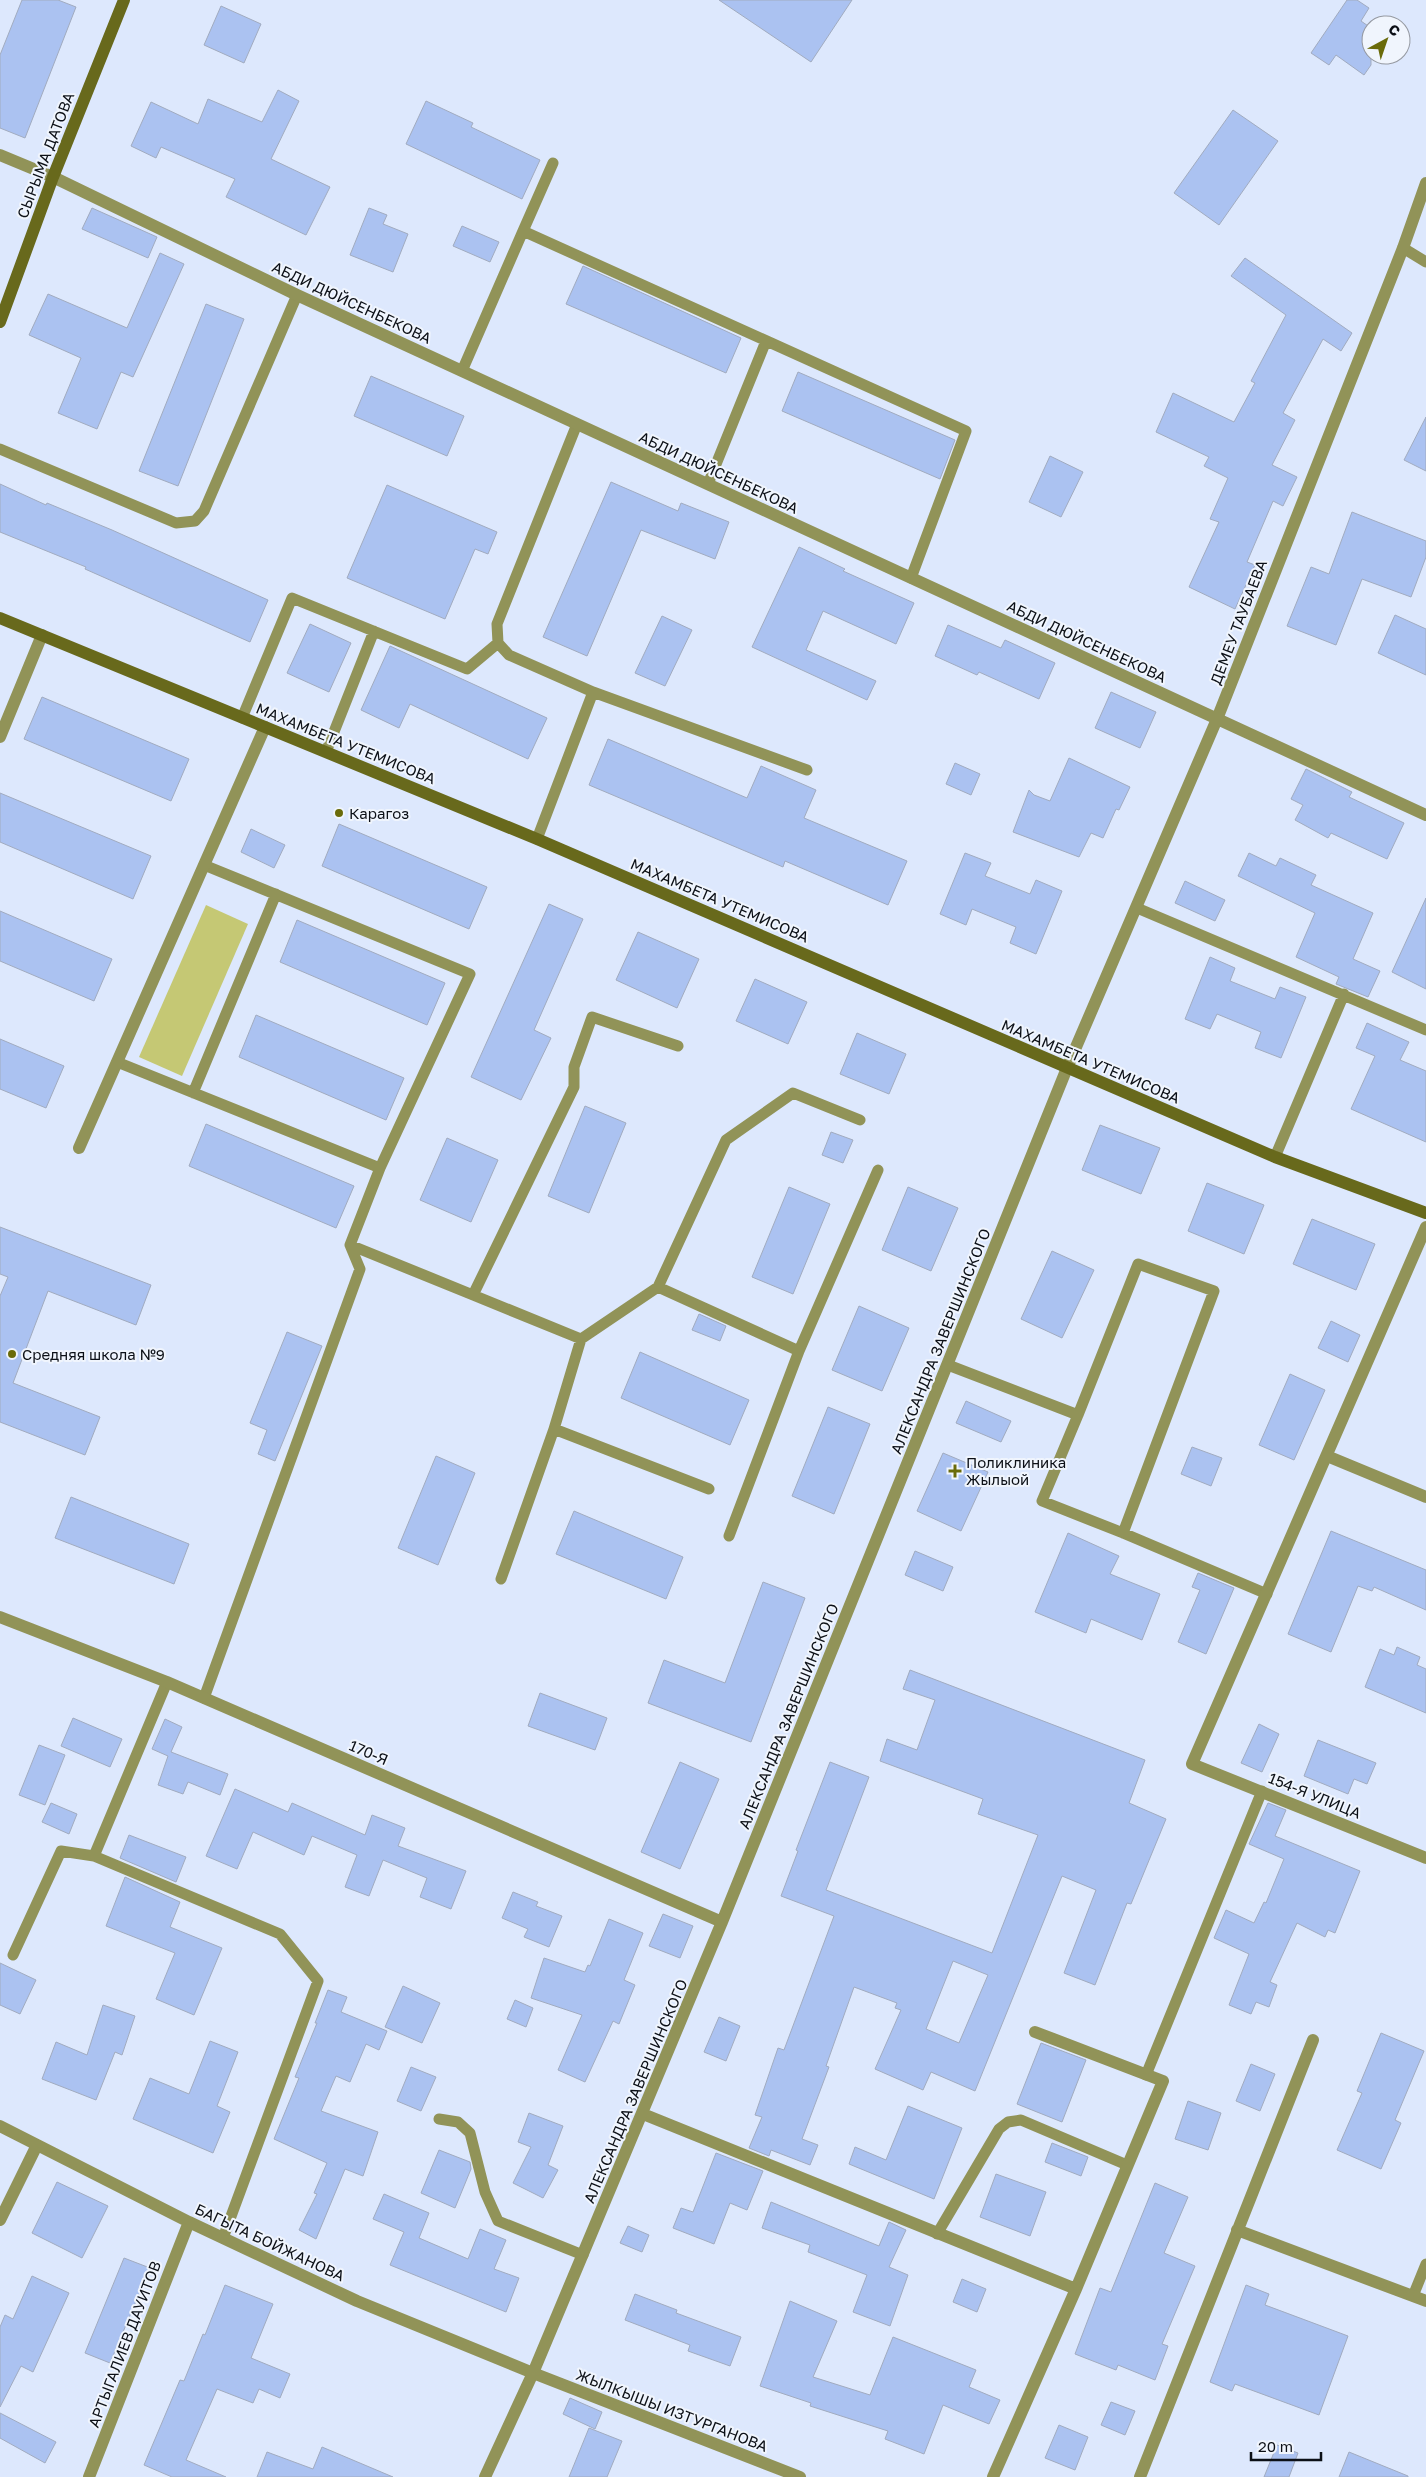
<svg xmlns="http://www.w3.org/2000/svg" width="1426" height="2477" font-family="'Golos Text',sans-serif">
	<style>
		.green { fill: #c5c874 }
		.building { fill: #abc2f1; stroke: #a1abbf; fill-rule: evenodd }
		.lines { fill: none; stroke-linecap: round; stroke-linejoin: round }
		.lane { stroke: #919358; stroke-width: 11 }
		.street { stroke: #919358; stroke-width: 12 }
		.secondary { stroke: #68691c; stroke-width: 12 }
		.poi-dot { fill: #6a6b0a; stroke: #f0f5fd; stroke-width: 2 }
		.labels { text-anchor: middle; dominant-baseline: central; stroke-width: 4; stroke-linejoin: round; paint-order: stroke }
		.street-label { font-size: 15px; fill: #0c1017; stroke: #f0f5fd }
		.poi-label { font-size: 15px; fill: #0c1017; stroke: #f0f5fd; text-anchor: start }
	</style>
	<rect width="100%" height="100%" fill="#dde8fd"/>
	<!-- green -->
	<path class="green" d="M 206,905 L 248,924 L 182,1076 L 139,1057 Z"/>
	<!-- building -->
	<path class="building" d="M 22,0 L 58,0 L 76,7 L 25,138 L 0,128 L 0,55 Z
		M 719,0 L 852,0 L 811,62 Z
		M 1347,0 L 1357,0 L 1369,8 L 1361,21 L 1371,28 L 1371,65 L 1364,75 L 1336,55 L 1329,65 L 1311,53 Z
		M 221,6 L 261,24 L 244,63 L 204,45 Z
		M 278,90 L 299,101 L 271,159 L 330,187 L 306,235 L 226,197 L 235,179 L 161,147 L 156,158 L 131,146 L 151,102 L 198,124 L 208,99 L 262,122 Z
		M 426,101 L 473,123 L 471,127 L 540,160 L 522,199 L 406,144 Z
		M 1233,110 L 1278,141 L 1219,225 L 1174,193 Z
		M 92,208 L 157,237 L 148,258 L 82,229 Z
		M 369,208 L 387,215 L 383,224 L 408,234 L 393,272 L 350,255 Z
		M 462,226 L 499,242 L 490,262 L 453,246 Z
		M 160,253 L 184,264 L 133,377 L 121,372 L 97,429 L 58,413 L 81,358 L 29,335 L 48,294 L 127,328 Z
		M 1245,258 L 1352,333 L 1341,351 L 1323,339 L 1283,413 L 1295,420 L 1272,465 L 1297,477 L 1283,506 L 1273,501 L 1247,562 L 1255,565 L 1235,609 L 1189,587 L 1219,522 L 1210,519 L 1228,478 L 1204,466 L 1209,457 L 1156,432 L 1173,393 L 1234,422 L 1255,383 L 1251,381 L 1286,315 L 1231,276 Z
		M 583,266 L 741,338 L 726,373 L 566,304 Z
		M 206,304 L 244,319 L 178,486 L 139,471 Z
		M 798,372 L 955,440 L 940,479 L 782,411 Z
		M 371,376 L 464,416 L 447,456 L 354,416 Z
		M 1426,417 L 1426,471 L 1404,460 Z
		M 1050,456 L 1083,472 L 1061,517 L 1029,502 Z
		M 611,482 L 678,511 L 681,503 L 729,522 L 715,559 L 641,530 L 587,656 L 543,637 Z
		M 0,484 L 46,505 L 47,503 L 112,530 L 268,600 L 250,642 L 85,569 L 86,567 L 0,532 Z
		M 387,485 L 497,532 L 488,554 L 475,549 L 445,619 L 347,578 Z
		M 1352,512 L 1426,541 L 1426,557 L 1411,597 L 1362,579 L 1336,645 L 1287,626 L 1311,567 L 1329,574 Z
		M 799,547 L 845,569 L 843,571 L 914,603 L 896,644 L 823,611 L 806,650 L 876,681 L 867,700 L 752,647 Z
		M 1395,615 L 1426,629 L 1426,675 L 1378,653 Z
		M 662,616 L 692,630 L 665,686 L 635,673 Z
		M 310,624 L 351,643 L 329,692 L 287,673 Z
		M 948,625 L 1001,648 L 1005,640 L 1055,663 L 1039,699 L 979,672 L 977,675 L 935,656 Z
		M 390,646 L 547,718 L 528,759 L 410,704 L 399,728 L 361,710 Z
		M 1111,692 L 1156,712 L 1140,748 L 1095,728 Z
		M 42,697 L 189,759 L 171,801 L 24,739 Z
		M 608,739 L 747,798 L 761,766 L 816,790 L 804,818 L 907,861 L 888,905 L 785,861 L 783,867 L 589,785 Z
		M 1069,758 L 1130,787 L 1119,810 L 1116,809 L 1103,838 L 1091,833 L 1079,857 L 1013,832 L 1029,790 L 1034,795 L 1050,801 Z
		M 955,763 L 980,774 L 971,795 L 946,784 Z
		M 1306,769 L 1352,792 L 1349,797 L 1404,823 L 1387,859 L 1331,833 L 1328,838 L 1295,820 L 1303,805 L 1291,799 Z
		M 0,793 L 151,856 L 133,899 L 0,842 Z
		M 339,824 L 487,887 L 469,929 L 322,866 Z
		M 251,829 L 285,845 L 274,868 L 241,852 Z
		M 965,853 L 991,863 L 985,876 L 1030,894 L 1036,880 L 1062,891 L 1036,954 L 1010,943 L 1016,927 L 972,909 L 966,925 L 940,914 Z
		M 1249,853 L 1276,866 L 1280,858 L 1316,875 L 1311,885 L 1373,913 L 1353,959 L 1380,971 L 1368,997 L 1336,984 L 1339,977 L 1296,957 L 1315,913 L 1238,876 Z
		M 1185,881 L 1225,900 L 1215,921 L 1175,903 Z
		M 1426,898 L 1426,989 L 1392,972 Z
		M 549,904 L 583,919 L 534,1030 L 551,1038 L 521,1100 L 471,1077 Z
		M 0,911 L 112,959 L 94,1001 L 0,961 Z
		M 297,920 L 445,983 L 427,1025 L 280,962 Z
		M 638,932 L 699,959 L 677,1008 L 616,980 Z
		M 1210,957 L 1235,968 L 1230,981 L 1275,999 L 1280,987 L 1306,997 L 1281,1058 L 1255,1048 L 1261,1032 L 1217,1014 L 1210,1029 L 1185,1019 Z
		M 755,979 L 807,1002 L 788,1044 L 736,1021 Z
		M 256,1015 L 404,1078 L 386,1120 L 239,1057 Z
		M 1367,1023 L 1409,1042 L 1400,1060 L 1426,1071 L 1426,1142 L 1351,1109 L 1375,1056 L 1356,1048 Z
		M 857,1033 L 906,1054 L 889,1094 L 840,1074 Z
		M 0,1039 L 64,1066 L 46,1108 L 0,1089 Z
		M 585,1106 L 626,1123 L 589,1213 L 548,1196 Z
		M 206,1124 L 354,1186 L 336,1228 L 189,1166 Z
		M 1100,1125 L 1160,1148 L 1141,1194 L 1082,1170 Z
		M 831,1132 L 853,1140 L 843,1163 L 822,1155 Z
		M 447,1138 L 498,1160 L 471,1222 L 420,1200 Z
		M 1207,1183 L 1264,1205 L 1244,1254 L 1188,1231 Z
		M 789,1187 L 830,1204 L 793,1294 L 752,1277 Z
		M 908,1187 L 958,1208 L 931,1271 L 882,1250 Z
		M 1312,1219 L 1375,1244 L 1356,1290 L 1293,1264 Z
		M 0,1227 L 151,1285 L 136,1325 L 48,1291 L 13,1383 L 100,1417 L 85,1455 L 0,1422 L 0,1296 L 8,1277 L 0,1274 Z
		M 1052,1251 L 1094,1270 L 1062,1338 L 1021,1319 Z
		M 859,1306 L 909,1328 L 882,1391 L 832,1370 Z
		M 699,1314 L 726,1326 L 720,1341 L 692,1330 Z
		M 1331,1321 L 1360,1335 L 1348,1362 L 1318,1348 Z
		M 287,1332 L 322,1346 L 275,1461 L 258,1454 L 267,1430 L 250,1423 Z
		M 640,1352 L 749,1400 L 730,1445 L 621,1398 Z
		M 1290,1374 L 1325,1390 L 1294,1460 L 1259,1445 Z
		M 966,1401 L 1011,1421 L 1001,1442 L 956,1423 Z
		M 828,1407 L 870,1424 L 834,1514 L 792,1496 Z
		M 1192,1447 L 1222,1458 L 1211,1486 L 1181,1474 Z
		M 943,1453 L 988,1472 L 961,1531 L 917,1511 Z
		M 436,1456 L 475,1473 L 438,1565 L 398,1548 Z
		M 71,1497 L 189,1544 L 174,1584 L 55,1538 Z
		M 574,1511 L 683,1557 L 666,1599 L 556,1554 Z
		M 1331,1531 L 1426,1570 L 1426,1610 L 1374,1587 L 1372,1591 L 1358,1586 L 1331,1652 L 1288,1634 Z
		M 1068,1533 L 1119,1556 L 1110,1574 L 1160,1594 L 1142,1640 L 1091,1619 L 1086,1633 L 1035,1612 Z
		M 915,1551 L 953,1567 L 943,1591 L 905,1575 Z
		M 1198,1573 L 1234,1588 L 1206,1654 L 1178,1642 L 1200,1590 L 1192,1587 Z
		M 763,1582 L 805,1598 L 751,1742 L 648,1703 L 664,1660 L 725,1683 Z
		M 1397,1647 L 1420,1657 L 1417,1665 L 1426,1669 L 1426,1713 L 1365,1687 L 1380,1649 L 1394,1655 Z
		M 910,1670 L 1145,1760 L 1129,1803 L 1166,1819 L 1131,1904 L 1127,1903 L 1095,1985 L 1064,1973 L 1096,1890 L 1062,1876 L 975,2091 L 931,2072 L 923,2090 L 875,2069 L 901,2010 L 895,2008 L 897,2003 L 854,1987 L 826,2066 L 829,2067 L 802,2139 L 818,2145 L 810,2165 L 771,2150 L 769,2156 L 749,2148 L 762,2117 L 755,2115 L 778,2048 L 784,2050 L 834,1916 L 781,1896 L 798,1851 L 796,1850 L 830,1762 L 869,1777 L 826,1890 L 992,1953 L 1038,1835 L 978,1814 L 983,1799 L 880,1761 L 887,1739 L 917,1750 L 935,1700 L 903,1689 ZM 953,1961 L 988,1975 L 959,2043 L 926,2029 Z
		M 540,1693 L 607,1718 L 595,1750 L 528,1726 Z
		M 73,1718 L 122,1739 L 110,1767 L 61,1746 Z
		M 165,1719 L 182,1727 L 171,1752 L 228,1774 L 220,1795 L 188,1782 L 183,1794 L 158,1785 L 168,1756 L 152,1749 Z
		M 1259,1724 L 1279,1734 L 1262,1772 L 1241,1763 Z
		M 1318,1740 L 1376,1763 L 1367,1784 L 1354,1779 L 1348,1794 L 1304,1776 Z
		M 39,1745 L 65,1755 L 45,1805 L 19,1795 Z
		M 680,1762 L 719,1779 L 680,1869 L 641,1852 Z
		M 235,1789 L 288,1812 L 292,1803 L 365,1835 L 372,1815 L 405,1828 L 398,1846 L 466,1871 L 451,1909 L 420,1897 L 427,1878 L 383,1860 L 369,1896 L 345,1887 L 357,1855 L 312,1836 L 304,1855 L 253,1832 L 237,1869 L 206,1856 Z
		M 51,1803 L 77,1814 L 69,1834 L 42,1822 Z
		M 1268,1803 L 1286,1810 L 1275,1836 L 1360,1871 L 1335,1933 L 1328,1930 L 1325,1937 L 1297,1923 L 1270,1982 L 1277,1985 L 1269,2007 L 1256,2002 L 1251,2014 L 1229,2005 L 1249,1954 L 1214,1938 L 1226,1910 L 1254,1923 L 1264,1902 L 1266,1903 L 1284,1859 L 1249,1844 Z
		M 129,1835 L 186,1857 L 176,1882 L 120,1858 Z
		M 125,1877 L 180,1902 L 170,1927 L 222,1948 L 194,2015 L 156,1999 L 175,1953 L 106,1926 Z
		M 513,1892 L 538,1902 L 536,1906 L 562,1916 L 549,1947 L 524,1937 L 528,1929 L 502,1918 Z
		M 663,1914 L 693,1926 L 680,1958 L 649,1946 Z
		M 609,1919 L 643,1933 L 624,1980 L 635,1985 L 619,2024 L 613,2021 L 585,2082 L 558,2070 L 582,2015 L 531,1998 L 544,1958 L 585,1972 L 588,1965 L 590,1966 Z
		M 0,1963 L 36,1980 L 20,2014 L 0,2005 Z
		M 403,1986 L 440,2003 L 422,2043 L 385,2027 Z
		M 328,1990 L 347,1997 L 341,2012 L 387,2031 L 379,2050 L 366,2044 L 350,2082 L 336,2076 L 321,2111 L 378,2132 L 363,2176 L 345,2169 L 316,2239 L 299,2230 L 317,2194 L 314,2193 L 327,2163 L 274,2139 L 299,2078 L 295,2077 L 317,2023 L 315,2023 Z
		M 515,2000 L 533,2008 L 526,2027 L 507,2019 Z
		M 103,2005 L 135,2016 L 122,2055 L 115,2052 L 96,2100 L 42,2079 L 56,2042 L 87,2055 Z
		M 719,2017 L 740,2026 L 726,2061 L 704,2052 Z
		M 1381,2033 L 1424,2051 L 1395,2120 L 1401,2123 L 1381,2169 L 1337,2150 L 1362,2093 L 1357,2091 Z
		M 210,2041 L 238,2052 L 217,2106 L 230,2112 L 213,2153 L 133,2119 L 150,2078 L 189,2094 Z
		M 1041,2043 L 1086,2060 L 1062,2122 L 1017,2104 Z
		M 1251,2064 L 1275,2074 L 1260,2111 L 1236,2101 Z
		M 411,2067 L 436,2077 L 421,2111 L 397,2101 Z
		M 1188,2101 L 1221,2113 L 1208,2150 L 1175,2139 Z
		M 908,2106 L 962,2128 L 934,2199 L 849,2164 L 855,2147 L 886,2160 Z
		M 529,2113 L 563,2126 L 548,2165 L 558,2170 L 543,2198 L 513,2183 L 531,2147 L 518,2142 Z
		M 1052,2143 L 1088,2157 L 1081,2176 L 1045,2162 Z
		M 439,2150 L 470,2162 L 471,2169 L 455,2208 L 421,2193 Z
		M 716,2153 L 763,2171 L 747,2210 L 730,2203 L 714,2244 L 673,2228 L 681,2208 L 693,2212 Z
		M 996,2174 L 1046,2192 L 1030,2236 L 980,2217 Z
		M 57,2182 L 108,2206 L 82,2258 L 32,2233 Z
		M 1155,2183 L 1188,2197 L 1164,2253 L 1195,2266 L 1162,2344 L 1168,2346 L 1155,2380 L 1118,2365 L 1116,2370 L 1075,2354 L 1100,2288 L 1111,2292 Z
		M 384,2194 L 429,2213 L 419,2238 L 468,2259 L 480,2229 L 506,2240 L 494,2269 L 519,2278 L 506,2312 L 390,2265 L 404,2232 L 373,2219 Z
		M 771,2202 L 879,2246 L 889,2222 L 906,2230 L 889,2267 L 908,2275 L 890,2326 L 853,2312 L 867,2275 L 808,2252 L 810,2245 L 762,2228 Z
		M 628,2226 L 649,2235 L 642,2252 L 620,2243 Z
		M 124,2258 L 150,2268 L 110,2363 L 85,2353 Z
		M 32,2276 L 69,2293 L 33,2372 L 21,2366 L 0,2407 L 0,2327 L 5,2315 L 13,2319 Z
		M 962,2279 L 986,2289 L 977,2312 L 953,2302 Z
		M 225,2285 L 273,2304 L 251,2358 L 290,2374 L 280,2398 L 259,2389 L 253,2403 L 217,2389 L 186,2460 L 226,2477 L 172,2477 L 144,2465 L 180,2380 L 184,2381 L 203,2334 L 205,2335 Z
		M 1246,2285 L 1269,2294 L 1265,2305 L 1348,2336 L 1319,2415 L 1235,2384 L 1232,2391 L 1210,2382 Z
		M 635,2294 L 677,2310 L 676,2313 L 741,2337 L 730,2366 L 688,2351 L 690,2345 L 625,2320 Z
		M 790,2301 L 837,2321 L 813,2377 L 870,2395 L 893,2337 L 976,2370 L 969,2387 L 1000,2400 L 989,2424 L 943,2405 L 924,2454 L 885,2439 L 888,2431 L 810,2406 L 811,2403 L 760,2386 Z
		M 570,2398 L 602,2412 L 595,2429 L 563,2414 Z
		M 1111,2402 L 1135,2411 L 1125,2435 L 1101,2425 Z
		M 0,2413 L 56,2442 L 45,2463 L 0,2438 Z
		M 1059,2425 L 1088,2437 L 1075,2470 L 1045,2458 Z
		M 589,2428 L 622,2441 L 607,2477 L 569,2477 Z
		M 1277,2445 L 1298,2453 L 1289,2477 L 1264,2477 Z
		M 322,2447 L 393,2477 L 257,2477 L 267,2452 L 313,2469 Z
		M 1349,2452 L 1408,2476 L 1408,2477 L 1339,2477 Z"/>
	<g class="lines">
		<!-- lane -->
		<path class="lane" d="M 523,231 L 553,163
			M 1403,248 L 1426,262
			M 462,371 L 523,231 L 966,431 L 911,578
			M 577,424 L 497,624 L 498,643 L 509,655 L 593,692 L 807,770
			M 0,449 L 176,523 L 195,521 L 204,511 L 297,295
			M 708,484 L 766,341
			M 242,718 L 292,598 L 467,669 L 498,643
			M 326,752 L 374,631
			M 537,839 L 593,692
			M 204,865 L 470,974 L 380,1168 L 350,1245 L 473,1295 L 574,1087 L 574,1067 L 592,1017 L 678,1046
			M 1137,908 L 1426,1030
			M 117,1062 L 380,1168
			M 193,1093 L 276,894
			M 1275,1157 L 1344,994
			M 658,1287 L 799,1351
			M 473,1295 L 581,1339 L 554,1429 L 501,1579
			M 581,1339 L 658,1287 L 726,1140 L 793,1093 L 860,1120
			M 948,1365 L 1078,1415 L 1042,1501 L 1123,1533 L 1267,1594
			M 1078,1415 L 1138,1264 L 1214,1291 L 1123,1533
			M 554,1429 L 709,1489
			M 729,1536 L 799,1351 L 878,1170
			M 167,1682 L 94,1856 L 280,1934 L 318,1981 L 223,2238
			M 204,1698 L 360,1269 L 350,1245
			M 13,1955 L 61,1851 L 94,1856
			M 1146,2075 L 1262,1791
			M 439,2119 L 458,2122 L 470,2133 L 485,2192 L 498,2221 L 583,2255
			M 937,2234 L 999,2129 L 1008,2122 L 1021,2120 L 1127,2165
			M 1413,2296 L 1426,2264"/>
		<!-- street -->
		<path class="street" d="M 0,155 L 53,177 L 297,295 L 1426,815
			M 0,737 L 42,635
			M 79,1148 L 265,727
			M 1426,1227 L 1192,1764 L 1426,1858
			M 1327,1456 L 1426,1497
			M 0,1617 L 167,1682 L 722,1922
			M 643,2114 L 1076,2289
			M 0,2126 L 189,2222 L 357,2301 L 533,2373 L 800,2477
			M 0,2220 L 37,2145
			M 1237,2230 L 1426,2301
			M 89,2477 L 189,2222
			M 485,2477 L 533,2373 L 722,1922 L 1067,1068 L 1217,719 L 1403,248 L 1426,183
			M 993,2477 L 1076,2289 L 1163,2081 L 1035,2032
			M 1140,2477 L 1313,2040"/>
		<!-- secondary -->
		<path class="secondary" d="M 0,322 L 53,177 L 124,0
			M 0,618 L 537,839 L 1275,1157 L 1426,1213"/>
	</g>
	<!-- markers -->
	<g class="poi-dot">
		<circle cx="339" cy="813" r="5"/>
		<circle cx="12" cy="1354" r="5"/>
		<path d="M952.5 1463.5h5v5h5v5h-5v5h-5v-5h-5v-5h5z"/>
	</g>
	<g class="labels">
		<!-- street labels -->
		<g class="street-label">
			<text transform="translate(45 155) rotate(-69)">СЫРЫМА ДАТОВА</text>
			<text transform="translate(352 302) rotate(25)">АБДИ ДЮЙСЕНБЕКОВА</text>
			<text transform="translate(719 472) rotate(25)">АБДИ ДЮЙСЕНБЕКОВА</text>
			<text transform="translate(1238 622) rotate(-69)">ДЕМЕУ ТАУБАЕВА</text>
			<text transform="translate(1087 641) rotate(25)">АБДИ ДЮЙСЕНБЕКОВА</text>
			<text transform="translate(346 743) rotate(22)">МАХАМБЕТА УТЕМИСОВА</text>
			<text transform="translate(720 900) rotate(23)">МАХАМБЕТА УТЕМИСОВА</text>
			<text transform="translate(1091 1061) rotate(23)">МАХАМБЕТА УТЕМИСОВА</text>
			<text transform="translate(940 1341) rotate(-68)">АЛЕКСАНДРА ЗАВЕРШИНСКОГО</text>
			<text transform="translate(788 1716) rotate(-68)">АЛЕКСАНДРА ЗАВЕРШИНСКОГО</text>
			<text transform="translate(369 1752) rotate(23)">170-Я</text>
			<text transform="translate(1315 1795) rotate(22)">154-Я УЛИЦА</text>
			<text transform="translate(635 2091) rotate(-67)">АЛЕКСАНДРА ЗАВЕРШИНСКОГО</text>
			<text transform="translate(270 2242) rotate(25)">БАГЫТА БОЙЖАНОВА</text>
			<text transform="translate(124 2344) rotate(-69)">АРТЫГАЛИЕВ ДАУИТОВ</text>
			<text transform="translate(672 2410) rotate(21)">ЖЫЛКЫШЫ ИЗТУРГАНОВА</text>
		</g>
		<!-- poi labels -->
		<g class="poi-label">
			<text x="349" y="813">Карагоз</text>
			<text x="22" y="1354">Средняя школа №9</text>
			<text x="966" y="1462">Поликлиника<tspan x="966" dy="17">Жылыой</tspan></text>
		</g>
	</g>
	<!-- north arrow -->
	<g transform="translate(1386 40) rotate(40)"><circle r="24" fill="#f0f5fd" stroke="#9599a1"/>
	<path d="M0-4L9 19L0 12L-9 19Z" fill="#6a6b0a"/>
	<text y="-8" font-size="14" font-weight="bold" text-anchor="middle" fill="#0c1017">С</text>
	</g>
	<!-- scale -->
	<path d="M1251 2452v8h70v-8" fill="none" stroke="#0c1017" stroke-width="2.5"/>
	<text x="1258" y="2452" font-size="15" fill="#0c1017" stroke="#f0f5fd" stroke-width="4" paint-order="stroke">20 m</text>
</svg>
